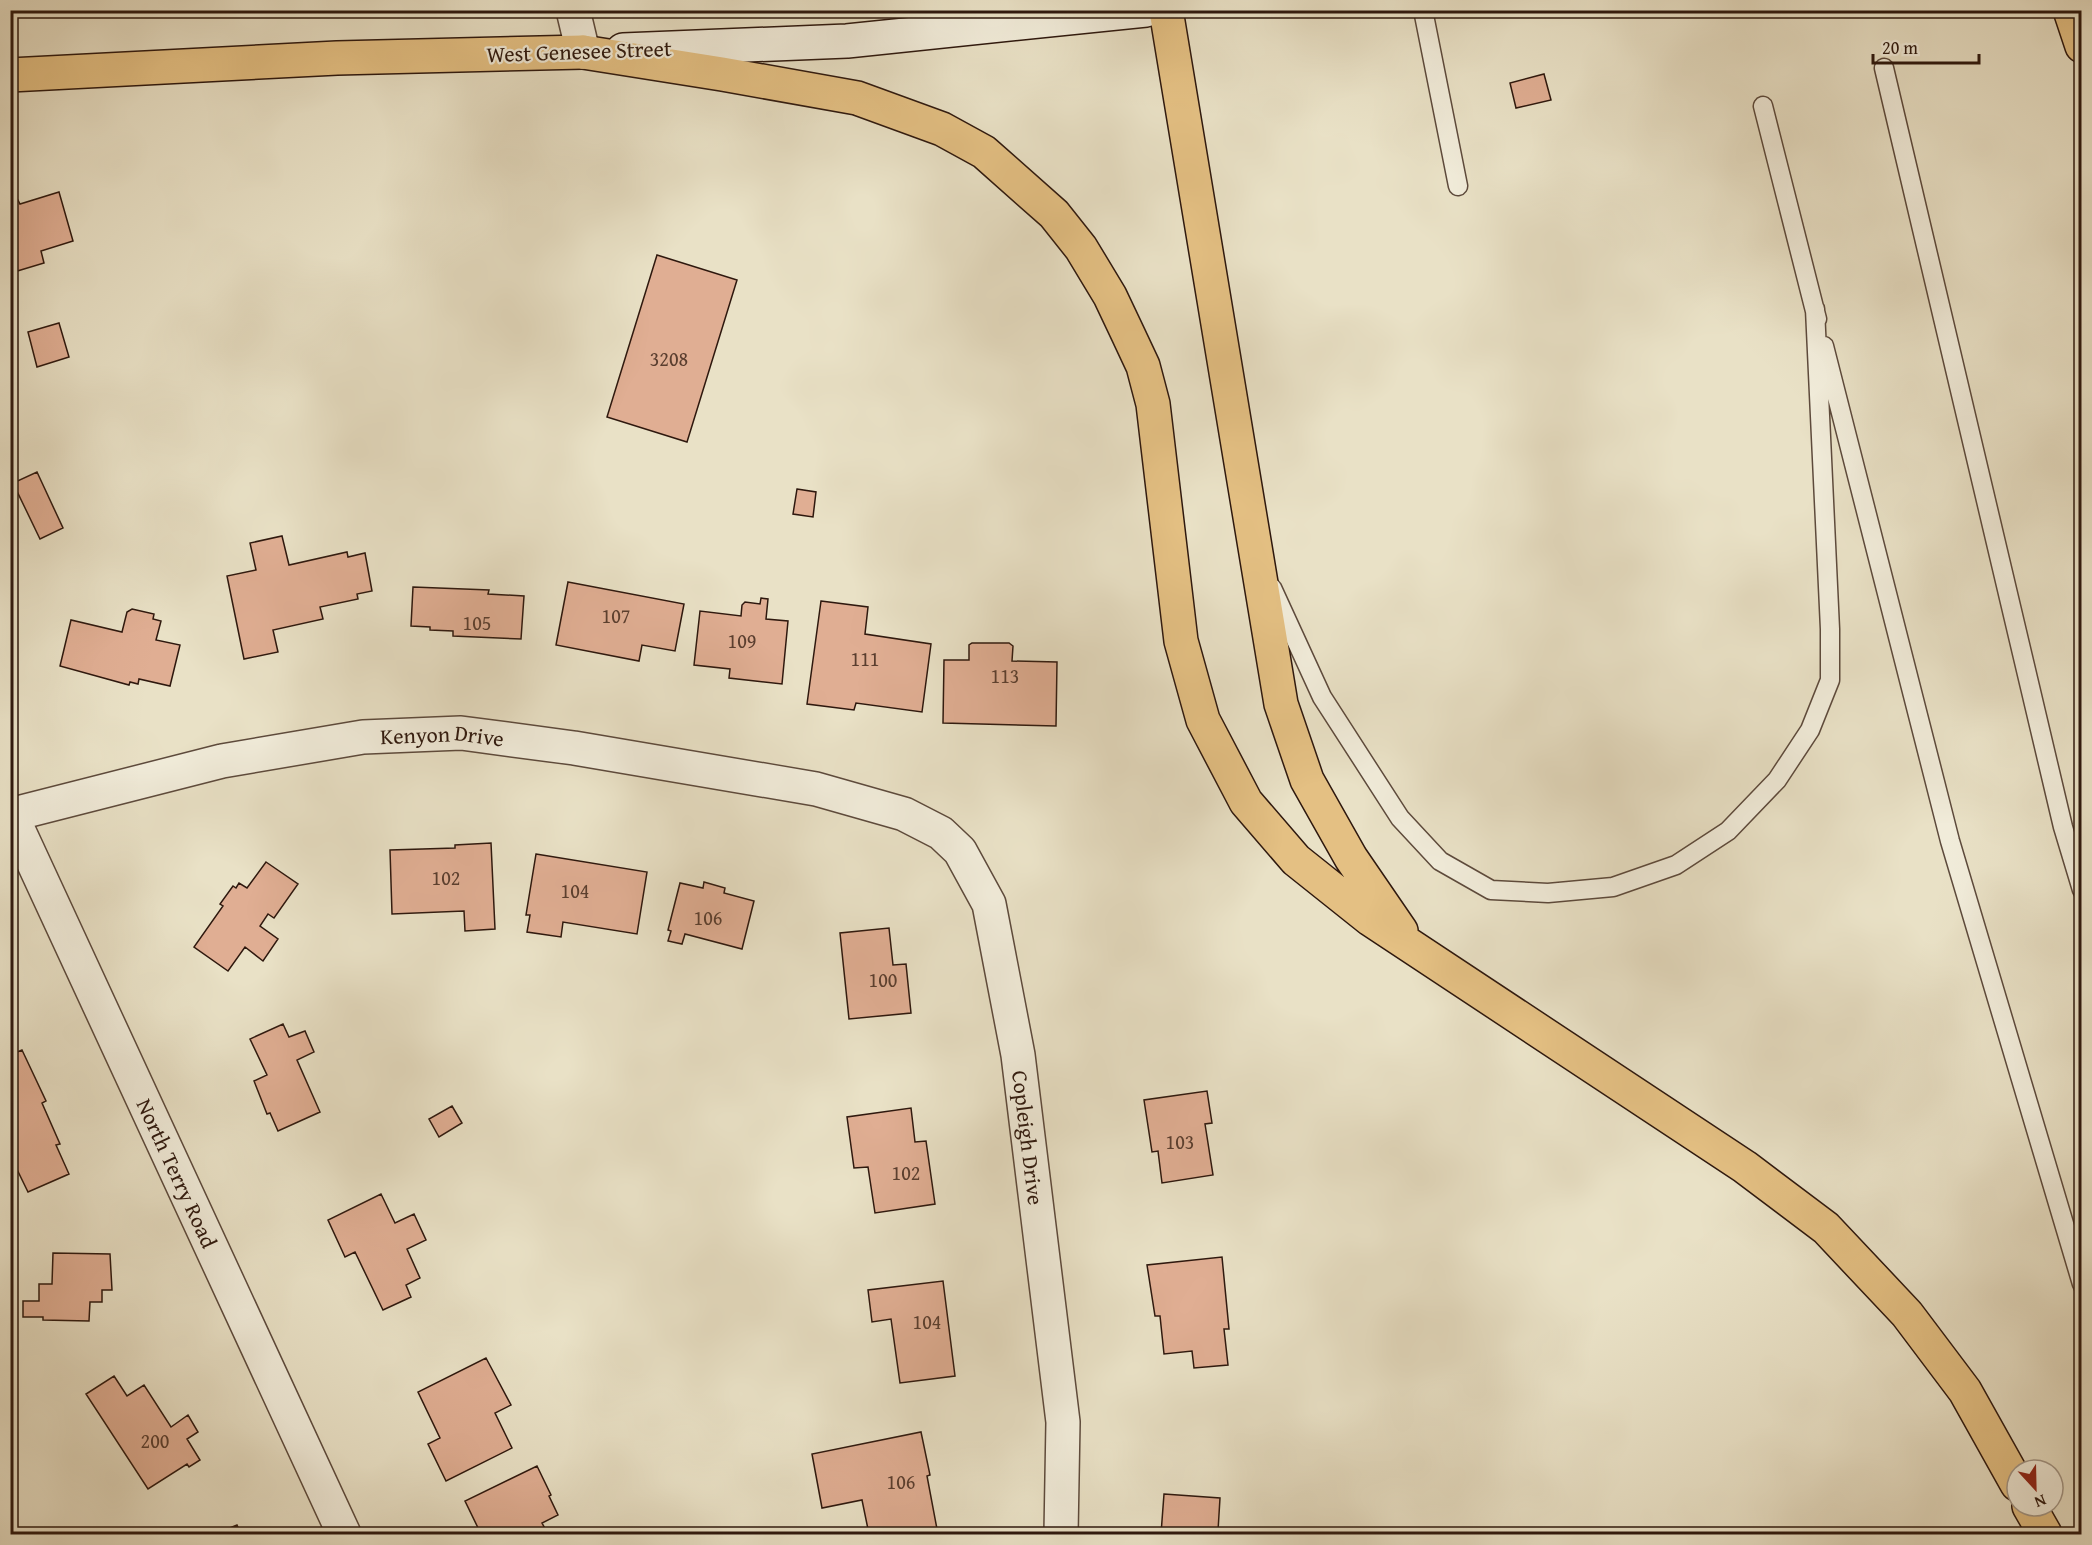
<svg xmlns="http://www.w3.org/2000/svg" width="2092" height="1545" font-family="'Gentium Book Plus',serif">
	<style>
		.building { fill: #e0ae93; stroke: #2e180e; stroke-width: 1.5 }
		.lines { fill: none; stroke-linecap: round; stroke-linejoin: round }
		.service-casing { stroke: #5d4a3c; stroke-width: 21 }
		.minor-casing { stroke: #5d4a3c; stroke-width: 36 }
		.tertiary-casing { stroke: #5d4a3c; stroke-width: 36 }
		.secondary-casing { stroke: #2e180e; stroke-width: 36 }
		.primary-casing { stroke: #2e180e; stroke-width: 36 }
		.motorway-casing { stroke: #2e180e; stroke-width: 36 }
		.service { stroke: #f1ecda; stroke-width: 18 }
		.minor { stroke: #f1ecda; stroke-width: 33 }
		.tertiary { stroke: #f1ecda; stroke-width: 33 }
		.secondary { stroke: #f1ecda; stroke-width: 33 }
		.primary { stroke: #e4c083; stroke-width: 33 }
		.motorway { stroke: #e4c083; stroke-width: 33 }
		.labels { text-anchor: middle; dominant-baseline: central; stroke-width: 4.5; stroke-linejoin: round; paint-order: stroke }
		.number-label { font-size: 20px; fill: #5a3e2f }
		.street-label { font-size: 22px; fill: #2e180e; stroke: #f1ecda }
	</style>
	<rect width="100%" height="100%" fill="#e9e1c6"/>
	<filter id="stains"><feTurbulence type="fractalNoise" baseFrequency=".00333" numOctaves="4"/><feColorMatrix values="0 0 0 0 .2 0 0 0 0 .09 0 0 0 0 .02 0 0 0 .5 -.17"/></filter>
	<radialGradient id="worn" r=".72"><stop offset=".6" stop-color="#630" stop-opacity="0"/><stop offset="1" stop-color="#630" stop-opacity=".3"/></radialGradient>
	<!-- building -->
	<path class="building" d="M 1544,74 L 1551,100 L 1516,108 L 1510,83 Z
		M 59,192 L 73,241 L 41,251 L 44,263 L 14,272 L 10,258 L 10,202 L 18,200 L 20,204 Z
		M 657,255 L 737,280 L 687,442 L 607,417 Z
		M 59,323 L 69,357 L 37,367 L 28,332 Z
		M 37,472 L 63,528 L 40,539 L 13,483 Z
		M 797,489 L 816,492 L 813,517 L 793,514 Z
		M 282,536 L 289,565 L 347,552 L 348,557 L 365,553 L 372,591 L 357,594 L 358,599 L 320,607 L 323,619 L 273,630 L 278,652 L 244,659 L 227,576 L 256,570 L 250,543 Z
		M 568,582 L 684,604 L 675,651 L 642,645 L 639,661 L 556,645 Z
		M 413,587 L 489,590 L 488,594 L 524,596 L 521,639 L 453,636 L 453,631 L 430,630 L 430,627 L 411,626 Z
		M 761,598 L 768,599 L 766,619 L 788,621 L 782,684 L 729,678 L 730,669 L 694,665 L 700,611 L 741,616 L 742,605 L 745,602 L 760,604 Z
		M 821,601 L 868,607 L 865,634 L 931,644 L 922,712 L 856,703 L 854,710 L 807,704 Z
		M 132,609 L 154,614 L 153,619 L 161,621 L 156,640 L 180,645 L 170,686 L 139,679 L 138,684 L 130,682 L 129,685 L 60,666 L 71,620 L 122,632 L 127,612 Z
		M 972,643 L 1009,643 L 1013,646 L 1012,661 L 1057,662 L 1056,726 L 943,723 L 944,660 L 969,660 L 969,645 Z
		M 491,843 L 495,929 L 465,931 L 464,911 L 392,914 L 390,850 L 455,848 L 455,845 Z
		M 536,854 L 647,872 L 637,934 L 563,922 L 561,937 L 527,932 L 530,915 L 526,915 Z
		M 266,862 L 298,884 L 274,918 L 268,914 L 260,926 L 278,939 L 263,961 L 245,947 L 228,971 L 194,947 L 223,906 L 220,904 L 233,886 L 236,888 L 239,883 L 247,888 Z
		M 704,882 L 725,888 L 724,893 L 754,901 L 742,949 L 685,934 L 682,944 L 668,941 L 671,931 L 668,930 L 680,883 L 703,888 Z
		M 889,928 L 893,965 L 906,964 L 911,1013 L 849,1019 L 840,933 Z
		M 283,1024 L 289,1037 L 305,1031 L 314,1052 L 297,1060 L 320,1112 L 278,1131 L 270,1113 L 267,1114 L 254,1081 L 267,1075 L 250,1039 Z
		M 22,1050 L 46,1101 L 42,1103 L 60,1144 L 56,1145 L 69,1174 L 28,1192 L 10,1155 L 10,1055 Z
		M 1207,1091 L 1212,1123 L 1205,1124 L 1213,1175 L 1162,1183 L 1158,1151 L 1152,1152 L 1144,1100 Z
		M 452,1106 L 462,1123 L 439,1137 L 429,1119 Z
		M 911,1108 L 915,1142 L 926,1141 L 935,1204 L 875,1213 L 868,1167 L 854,1168 L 847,1117 Z
		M 381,1194 L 395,1223 L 414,1214 L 426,1240 L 407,1249 L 420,1278 L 406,1285 L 411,1297 L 383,1310 L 355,1252 L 345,1257 L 328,1220 Z
		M 53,1253 L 110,1254 L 112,1290 L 102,1290 L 102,1302 L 90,1302 L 89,1321 L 43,1320 L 43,1317 L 23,1317 L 23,1301 L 39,1301 L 39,1284 L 52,1284 Z
		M 1222,1257 L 1229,1329 L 1224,1329 L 1228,1365 L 1194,1368 L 1192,1351 L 1164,1354 L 1160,1316 L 1155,1316 L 1147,1265 Z
		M 943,1281 L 955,1376 L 900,1383 L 891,1319 L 872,1322 L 868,1290 Z
		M 486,1358 L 511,1405 L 495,1413 L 512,1448 L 446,1481 L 428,1444 L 440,1438 L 418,1392 Z
		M 114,1376 L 127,1396 L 144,1385 L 171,1427 L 188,1415 L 198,1432 L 187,1439 L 200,1460 L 189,1467 L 187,1464 L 148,1489 L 86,1394 Z
		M 921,1432 L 930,1475 L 927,1476 L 937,1529 L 911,1534 L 869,1534 L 862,1500 L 822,1508 L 812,1454 Z
		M 537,1466 L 551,1495 L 549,1496 L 558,1515 L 542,1523 L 548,1534 L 481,1534 L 465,1501 Z
		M 1164,1494 L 1220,1498 L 1218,1531 L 1212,1531 L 1212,1534 L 1161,1534 Z
		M 237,1525 L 241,1534 L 215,1534 Z"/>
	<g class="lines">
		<defs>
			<path id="service" d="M 1423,10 L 1458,186
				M 1884,68 L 2063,827 L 2082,890
				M 1763,106 L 1817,319
				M 1824,346 L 1950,841 L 2082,1284
				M 1272,588 L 1322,697 L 1400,818 L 1440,861 L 1491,890 L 1548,893 L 1613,887 L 1676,865 L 1728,831 L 1777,780 L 1810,730 L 1830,680 L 1830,629 L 1815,309"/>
			<g id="minor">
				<path d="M 573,10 L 583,52"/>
				<path id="s1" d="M 10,815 L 222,761 L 363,737 L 461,733 L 574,748 L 816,789 L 904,814 L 941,833 L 960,851 L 989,904 L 1018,1055 L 1063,1422 L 1061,1534"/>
			</g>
			<g id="tertiary">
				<path id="s2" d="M 10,812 L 344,1534"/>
			</g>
			<path id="secondary" d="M 623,50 L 847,41 L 1146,10"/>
			<path id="primary" d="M 10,75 L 337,58 L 583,52"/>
			<path id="motorway" d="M 1166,10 L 1281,704 L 1307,780 L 1351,858 L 1401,931
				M 2070,10 L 2082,46
				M 583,52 L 722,74 L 857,98 L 942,129 L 984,152 L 1054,214 L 1081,248 L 1110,296 L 1128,334 L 1143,366 L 1153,404 L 1181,641 L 1203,720 L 1246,802 L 1296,860 L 1370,919 L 1745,1167 L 1826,1228 L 1907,1314 L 1965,1391 L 2017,1484
				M 2029,1506 L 2045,1534"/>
		</defs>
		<!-- service casing -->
		<use href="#service" class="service-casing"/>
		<!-- minor casing -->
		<use href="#minor" class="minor-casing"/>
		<!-- tertiary casing -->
		<use href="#tertiary" class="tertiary-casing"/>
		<!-- secondary casing -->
		<use href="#secondary" class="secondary-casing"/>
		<!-- primary casing -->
		<use href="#primary" class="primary-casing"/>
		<!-- motorway casing -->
		<use href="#motorway" class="motorway-casing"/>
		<!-- service -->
		<use href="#service" class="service"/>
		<!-- minor -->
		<use href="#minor" class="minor"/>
		<!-- tertiary -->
		<use href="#tertiary" class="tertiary"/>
		<!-- secondary -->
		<use href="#secondary" class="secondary"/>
		<!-- primary -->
		<use href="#primary" class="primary"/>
		<!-- motorway -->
		<use href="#motorway" class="motorway"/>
	</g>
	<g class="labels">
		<!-- number labels -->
		<g class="number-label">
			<text x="669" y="358">3208</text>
			<text x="616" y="615">107</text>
			<text x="477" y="622">105</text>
			<text x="742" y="640">109</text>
			<text x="865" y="658">111</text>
			<text x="1005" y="675">113</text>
			<text x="446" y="877">102</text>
			<text x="575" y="890">104</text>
			<text x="708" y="917">106</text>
			<text x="883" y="979">100</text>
			<text x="1180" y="1141">103</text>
			<text x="906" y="1172">102</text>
			<text x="927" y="1321">104</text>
			<text x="155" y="1440">200</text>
			<text x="901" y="1481">106</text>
		</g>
		<!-- street labels -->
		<g class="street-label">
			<text transform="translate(579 51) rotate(-2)">West Genesee Street</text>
			<text stroke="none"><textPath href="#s1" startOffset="441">Kenyon Drive</textPath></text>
			<text stroke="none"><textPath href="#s1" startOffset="1276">Copleigh Drive</textPath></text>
			<text stroke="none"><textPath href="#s2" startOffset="398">North Terry Road</textPath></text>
		</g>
	</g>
	<!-- margin -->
	<rect width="2092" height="1545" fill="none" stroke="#e9e1c6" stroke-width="36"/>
	<rect x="12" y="12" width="2068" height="1521" fill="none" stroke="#2e180e" stroke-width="3"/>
	<rect x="18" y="18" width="2056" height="1509" fill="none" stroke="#2e180e" stroke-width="1.5"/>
	<!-- north arrow -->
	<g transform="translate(2035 1488) rotate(158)"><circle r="28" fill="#f1ecda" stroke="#a39788" stroke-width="1.5"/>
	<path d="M0-4.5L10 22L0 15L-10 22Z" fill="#8f2418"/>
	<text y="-9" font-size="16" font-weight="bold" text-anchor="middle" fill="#2e180e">N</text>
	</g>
	<!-- scale -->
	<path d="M1873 54v9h106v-9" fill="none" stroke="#2e180e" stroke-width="3"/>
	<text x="1882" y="54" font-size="18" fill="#2e180e" stroke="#f1ecda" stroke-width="4.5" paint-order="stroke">20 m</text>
	<rect width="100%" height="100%" filter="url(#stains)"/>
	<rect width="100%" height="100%" fill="url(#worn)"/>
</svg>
